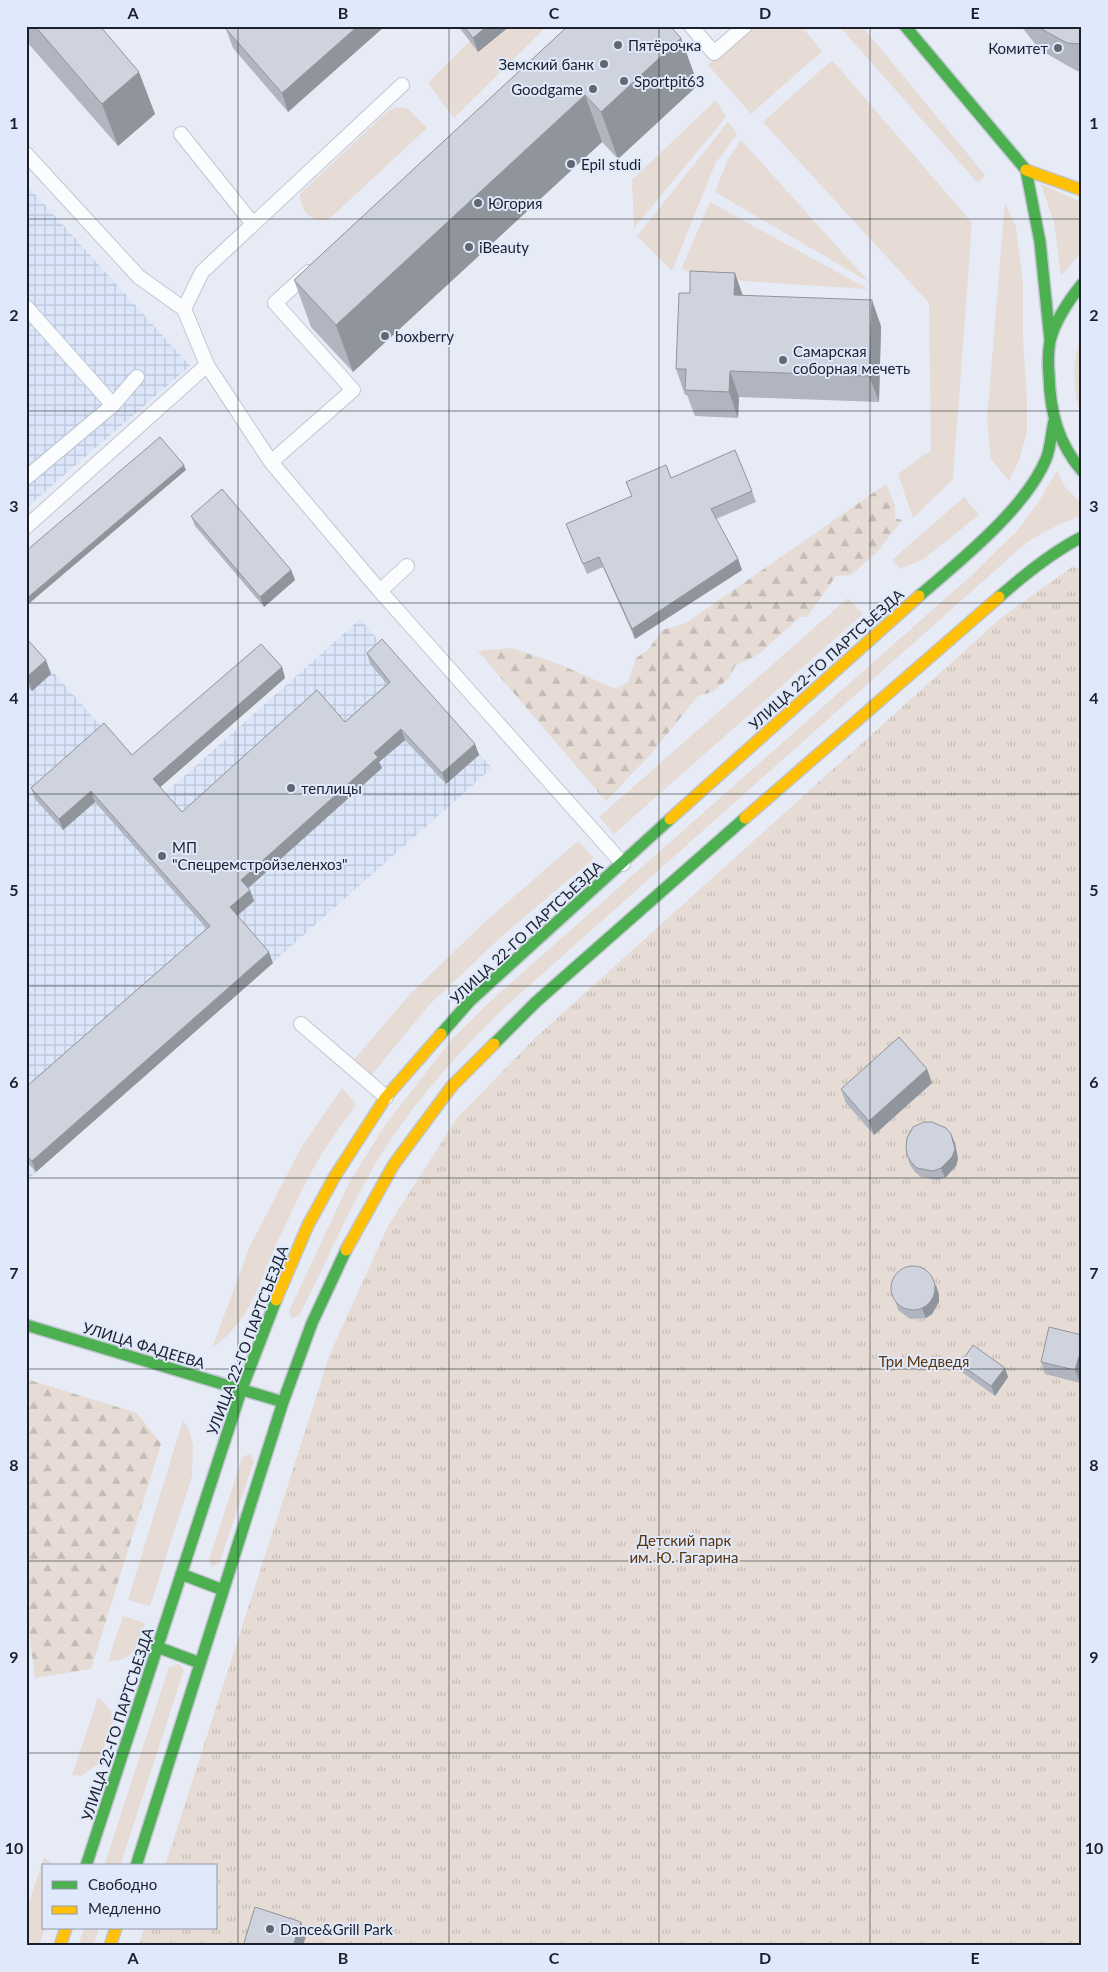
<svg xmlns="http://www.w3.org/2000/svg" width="1108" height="1972" font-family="Lato,sans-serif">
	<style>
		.industrial { fill: url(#industrial-grid) }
		.grass { fill: #e6dbd5 }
		.forest { fill: url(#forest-firs) }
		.park { fill: url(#park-tufts) }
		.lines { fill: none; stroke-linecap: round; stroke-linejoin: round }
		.lane-casing { stroke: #c1c6d0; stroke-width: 16 }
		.fast-casing { stroke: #c1c6d0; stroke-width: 14 }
		.slow-casing { stroke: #c1c6d0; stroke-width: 14 }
		.lane { stroke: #fbfcfe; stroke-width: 14 }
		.fast { stroke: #4caf50; stroke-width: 11 }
		.slow { stroke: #ffc107; stroke-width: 11 }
		.wall { fill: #b1b5bf }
		.shaded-wall { fill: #90949b }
		.building { fill: #ced3de; stroke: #90949b }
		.grid { fill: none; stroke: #1b202a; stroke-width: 1; stroke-opacity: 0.55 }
		.poi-dot { fill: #626771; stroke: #e0e9fb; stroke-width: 2 }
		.labels { text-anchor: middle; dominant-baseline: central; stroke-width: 4; stroke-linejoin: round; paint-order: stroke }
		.poi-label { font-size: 15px; fill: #1b202a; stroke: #e0e9fb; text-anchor: start }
		.street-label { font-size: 15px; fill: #1b202a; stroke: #e0e9fb }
		.park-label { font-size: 15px; fill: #5b340a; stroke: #e0e9fb }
		.neatline { fill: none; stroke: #1b202a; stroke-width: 2 }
		.grid-label { font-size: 16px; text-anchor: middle; font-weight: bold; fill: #1b202a }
	</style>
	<defs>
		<pattern id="industrial-grid" width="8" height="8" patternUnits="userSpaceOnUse" patternTransform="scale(1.25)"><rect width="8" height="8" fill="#dce6fa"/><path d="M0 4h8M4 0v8" fill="none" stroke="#bcc5d6"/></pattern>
		<pattern id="forest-firs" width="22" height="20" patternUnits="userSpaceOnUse" patternTransform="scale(1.25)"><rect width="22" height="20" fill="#e6dbd5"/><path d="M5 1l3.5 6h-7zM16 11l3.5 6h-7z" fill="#c5bcb7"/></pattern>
		<pattern id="park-tufts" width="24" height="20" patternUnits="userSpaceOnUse" patternTransform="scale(1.25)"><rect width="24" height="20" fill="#e6dbd5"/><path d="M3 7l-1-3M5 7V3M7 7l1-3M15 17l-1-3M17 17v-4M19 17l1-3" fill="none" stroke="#c5bcb7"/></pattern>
	</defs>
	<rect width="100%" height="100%" fill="#e6ebf5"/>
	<!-- industrial -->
	<path class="industrial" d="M 26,184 L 190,366 L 26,508 Z
		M 360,619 L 492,768 L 26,1181 L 26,641 L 162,796 Z"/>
	<!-- grass -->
	<path class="grass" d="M 485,26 L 547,26 L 454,118 L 428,83 Z
		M 752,26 L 801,26 L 822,51 L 751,114 L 708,65 Z
		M 839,26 L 862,26 L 985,175 L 978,183 Z
		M 832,60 L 972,223 L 953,479 L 913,518 L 898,474 L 931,450 L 929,303 L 763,122 Z
		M 716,100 L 726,117 L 634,228 L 632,180 Z
		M 397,107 L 408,109 L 427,128 L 328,220 C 309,221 301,212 300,194 L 389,110 Z
		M 728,122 L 737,134 L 715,164 L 672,271 L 637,236 Z
		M 741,140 L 869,282 L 715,192 L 728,159 Z
		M 1041,184 L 1082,203 L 1082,251 L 1061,276 L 1054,222 Z
		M 710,202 L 868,289 L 698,278 L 682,268 Z
		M 1005,203 L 1016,227 L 1023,283 L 1023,339 L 1027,399 L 1027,432 L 1019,460 L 1009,481 L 991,459 L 987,420 Z
		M 1082,334 L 1082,420 C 1073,394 1071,360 1082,334 Z
		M 1057,471 L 1065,487 L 1082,504 L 1082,515 L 1054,527 L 1027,542 L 504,1008 C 450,1061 398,1119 363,1186 C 340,1229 321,1273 299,1316 L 291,1318 L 289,1311 L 350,1181 L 385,1125 L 452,1039 L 494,998 L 973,574 L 1018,530 L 1039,501 Z
		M 964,497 L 979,515 L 924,559 L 900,569 L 892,560 Z
		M 848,598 L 863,614 L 614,834 L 599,817 Z
		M 578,841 L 594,858 L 502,936 L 429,1005 L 370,1077 L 352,1062 L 411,993 L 488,919 Z
		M 342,1088 L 356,1104 C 344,1122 331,1139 320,1157 C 305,1181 294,1208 282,1232 C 259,1277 256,1317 212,1348 L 250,1246 L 301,1148 Z
		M 183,1420 L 189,1430 L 193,1445 L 192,1476 L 150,1606 L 128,1600 Z
		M 250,1453 L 254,1461 L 219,1564 L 211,1566 L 209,1560 L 242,1458 Z
		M 123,1616 L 145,1623 C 137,1644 135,1662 108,1661 Z
		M 179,1664 L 184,1670 L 120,1866 L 104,1866 L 169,1667 Z
		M 98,1698 L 105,1703 L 111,1711 L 113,1722 L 98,1764 L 81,1776 L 72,1775 Z
		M 44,1857 L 54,1866 L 44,1866 L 45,1928 L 39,1946 L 26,1946 L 26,1911 Z
		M 84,1928 L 99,1928 L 93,1946 L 78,1946 Z"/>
	<!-- forest -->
	<path class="forest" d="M 886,484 L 895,505 L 895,518 L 902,520 L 879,550 L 851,575 L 836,576 L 807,617 L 800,617 L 759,654 L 735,666 L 729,678 L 712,692 L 698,696 L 651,754 L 606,801 L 478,651 L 512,648 L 561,665 L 616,689 L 628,682 L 636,658 L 648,650 L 662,630 L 686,623 Z
		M 26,1379 L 137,1413 L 161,1444 L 91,1669 L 35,1678 L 26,1608 Z"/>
	<!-- park -->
	<path class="park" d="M 1072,567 L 1082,569 L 1082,1946 L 139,1946 L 144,1928 L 216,1928 L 216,1866 L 165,1866 L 330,1354 L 388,1226 L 457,1118 L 535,1038 L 1002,617 Z"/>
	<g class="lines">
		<defs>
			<path id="lane" d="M 691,26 L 714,53 L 745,26
				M 181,134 L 253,224
				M 26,154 L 139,277 L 184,309 L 207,365 L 271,462 L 380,591 L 623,864
				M 26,307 L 113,405
				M 184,309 L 202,272 L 402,85
				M 271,462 L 353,390 L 275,303 L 309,272
				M 26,478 L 113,405 L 137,377
				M 26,527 L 207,365
				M 380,591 L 407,566
				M 301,1024 L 386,1097"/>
			<path id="fast" d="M 905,26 L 1026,170 L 1040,242 L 1050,340
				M 1082,284 C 1069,300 1055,321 1050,341 C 1048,352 1048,364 1049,375 C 1050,412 1058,443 1082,471
				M 919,596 C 959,562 1026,508 1046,459 C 1051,447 1051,433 1054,421
				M 999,597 C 1024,575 1052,552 1082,537
				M 441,1034 L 470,1001 L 670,819
				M 494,1044 L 536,1002 L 745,818
				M 26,1325 L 283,1402
				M 181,1574 L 223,1590
				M 157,1647 L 200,1663
				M 86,1866 L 241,1391 L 276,1300
				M 136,1866 L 283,1402 L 312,1323 L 346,1250"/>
			<path id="slow" d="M 1026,170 L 1082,190
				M 745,818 L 999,597
				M 670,819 L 919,596
				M 346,1250 L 394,1164 L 452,1086 L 494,1044
				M 276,1300 L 308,1225 L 335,1176 L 386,1097 L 441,1034
				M 60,1946 L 66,1928
				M 110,1946 L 116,1928"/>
		</defs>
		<!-- lane casing -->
		<use href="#lane" class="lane-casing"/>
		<!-- fast casing -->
		<use href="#fast" class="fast-casing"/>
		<!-- slow casing -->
		<use href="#slow" class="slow-casing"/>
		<!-- lane -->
		<use href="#lane" class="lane"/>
		<!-- fast -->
		<use href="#fast" class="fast"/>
		<!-- slow -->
		<use href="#slow" class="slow"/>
	</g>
	<!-- wall -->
	<path class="wall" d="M 26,26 L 100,26 L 155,114 L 118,146 L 26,41 Z
		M 229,26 L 385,26 L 288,112 L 233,48 L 226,29 Z
		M 458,26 L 510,26 L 478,52 Z
		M 568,26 L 681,38 L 698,85 L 618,159 L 602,142 L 353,372 L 311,327 L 294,280 Z
		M 1021,26 L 1082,26 L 1082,71 L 1077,71 L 1040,50 Z
		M 743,295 L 881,326 L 879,402 L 739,397 L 738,418 L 695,416 L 687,395 L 685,395 L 676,369 Z
		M 671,478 L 752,491 L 756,502 L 716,519 L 738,559 L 742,570 L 635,639 L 603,567 L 587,574 L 566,524 L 632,496 L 626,482 Z
		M 191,516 L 291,570 L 295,580 L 264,607 L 195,526 Z
		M 26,638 L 51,674 L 32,691 L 26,685 Z
		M 367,653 L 475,744 L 479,755 L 446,784 L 405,740 L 379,762 L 382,768 L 248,888 L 250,890 L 254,901 L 238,916 L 273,963 L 36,1172 L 26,1161 L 26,1087 L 207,929 L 95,802 L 63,830 L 35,799 L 31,788 L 132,755 L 282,667 L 285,678 L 160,787 L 182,812 L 345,722 L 387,684 L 370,664 Z
		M 927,1069 L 932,1083 L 874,1135 L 846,1103 L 841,1089 Z
		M 955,1143 L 958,1159 L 956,1166 L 945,1178 L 937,1180 L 921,1177 L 915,1172 L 910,1165 L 907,1155 Z
		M 936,1285 L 939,1295 L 939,1302 L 932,1314 L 926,1318 L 910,1319 L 898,1310 L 895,1300 Z
		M 1082,1335 L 1082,1375 L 1080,1383 L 1045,1374 L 1041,1362 Z
		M 960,1364 L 1005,1368 L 1008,1377 L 995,1396 L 963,1373 Z"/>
	<!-- shaded-wall -->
	<path class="shaded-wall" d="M 358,26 L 385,26 L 288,112 L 282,93 Z
		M 487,26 L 510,26 L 478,52 L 473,38 Z
		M 681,38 L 698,85 L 618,159 L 601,112 Z
		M 139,72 L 155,114 L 118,146 L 102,104 Z
		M 585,95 L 602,142 L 353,372 L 336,325 Z
		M 735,273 L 744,299 L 734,295 Z
		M 872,300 L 881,326 L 879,402 L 869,376 Z
		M 730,371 L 739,397 L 738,418 L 729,392 Z
		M 184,465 L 186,470 L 26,606 L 26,599 Z
		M 738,559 L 742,570 L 635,639 L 632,629 Z
		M 291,570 L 295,580 L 264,607 L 260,597 Z
		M 46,660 L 51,674 L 32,691 L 27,677 Z
		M 282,667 L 285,678 L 157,790 L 153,779 Z
		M 401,729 L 405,740 L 379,762 L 382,768 L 245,891 L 241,880 L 374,753 Z
		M 475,744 L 479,755 L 446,784 L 442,773 Z
		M 91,791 L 95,802 L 63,830 L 59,819 Z
		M 250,890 L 254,901 L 234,918 L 230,907 Z
		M 269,952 L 273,963 L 36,1172 L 32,1161 Z
		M 927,1069 L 932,1083 L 874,1135 L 869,1121 Z
		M 951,1134 L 955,1143 L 958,1159 L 956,1166 L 945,1178 L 941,1168 Z
		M 936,1285 L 939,1295 L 939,1302 L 932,1314 L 926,1318 L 922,1309 Z
		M 1079,1356 L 1082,1365 L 1082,1375 L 1080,1383 L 1075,1370 Z
		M 1005,1368 L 1008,1377 L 995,1396 L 991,1386 Z
		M 301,1922 L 306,1936 L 303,1946 L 293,1946 Z"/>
	<!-- building -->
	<path class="building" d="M 35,26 L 100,26 L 139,72 L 102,104 Z
		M 229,26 L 358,26 L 282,93 L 226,29 Z
		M 464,26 L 487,26 L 473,38 Z
		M 568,26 L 670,26 L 681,38 L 601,112 L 585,95 L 336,325 L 294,280 Z
		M 1036,26 L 1082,26 L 1082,44 L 1067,43 Z
		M 690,271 L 735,273 L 734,295 L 872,300 L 869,376 L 730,371 L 729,392 L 685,390 L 686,369 L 676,369 L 679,293 L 690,293 Z
		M 160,437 L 184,465 L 26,599 L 26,551 Z
		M 735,450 L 752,491 L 711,509 L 738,559 L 632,629 L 599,557 L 583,564 L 566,524 L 632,496 L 626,482 L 666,465 L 671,478 Z
		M 222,489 L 291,570 L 260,597 L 191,516 Z
		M 26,638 L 46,660 L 27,677 L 26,677 Z
		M 382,639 L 475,744 L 442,773 L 401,729 L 374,753 L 378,757 L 241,880 L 250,890 L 230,907 L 269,952 L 32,1161 L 26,1155 L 26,1087 L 210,926 L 91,791 L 59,819 L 31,788 L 104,723 L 132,755 L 261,644 L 282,667 L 153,779 L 182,812 L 317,690 L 345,722 L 390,682 L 367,653 Z
		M 899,1037 L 927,1069 L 869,1121 L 841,1089 Z
		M 924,1122 L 932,1122 L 946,1128 L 951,1134 L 955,1149 L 952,1157 L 941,1168 L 933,1171 L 917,1168 L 911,1162 L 907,1155 L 906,1147 L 907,1138 L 913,1127 Z
		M891 1288a22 22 0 1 1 44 0a22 22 0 1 1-44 0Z
		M 1049,1327 L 1082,1335 L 1082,1357 L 1079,1356 L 1075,1370 L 1041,1362 Z
		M 973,1345 L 1005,1368 L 991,1386 L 960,1364 Z
		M 255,1907 L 301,1922 L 293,1946 L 243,1946 Z"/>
	<!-- grid -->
	<path class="grid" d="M 238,26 L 238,1946M 449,26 L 449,1946M 659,26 L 659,1946M 870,26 L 870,1946M 26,219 L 1082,219M 26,411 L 1082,411M 26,603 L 1082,603M 26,794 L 1082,794M 26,986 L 1082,986M 26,1178 L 1082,1178M 26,1369 L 1082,1369M 26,1561 L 1082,1561M 26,1753 L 1082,1753"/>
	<!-- markers -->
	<g class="poi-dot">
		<circle cx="618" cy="45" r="5"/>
		<circle cx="1058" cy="48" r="5"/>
		<circle cx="604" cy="64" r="5"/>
		<circle cx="624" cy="81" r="5"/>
		<circle cx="593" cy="89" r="5"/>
		<circle cx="571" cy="164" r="5"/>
		<circle cx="478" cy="203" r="5"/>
		<circle cx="469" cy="247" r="5"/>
		<circle cx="385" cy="336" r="5"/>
		<circle cx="783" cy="360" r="5"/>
		<circle cx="291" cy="788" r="5"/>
		<circle cx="162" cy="856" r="5"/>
		<circle cx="270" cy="1929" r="5"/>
	</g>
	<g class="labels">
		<!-- poi labels -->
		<g class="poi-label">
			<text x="628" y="45">Пятёрочка</text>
			<text x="1048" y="48" text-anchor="end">Комитет</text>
			<text x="594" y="64" text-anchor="end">Земский банк</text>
			<text x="634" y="81">Sportpit63</text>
			<text x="583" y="89" text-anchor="end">Goodgame</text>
			<text x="581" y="164">Epil studi</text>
			<text x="488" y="203">Югория</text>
			<text x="479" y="247">iBeauty</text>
			<text x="395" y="336">boxberry</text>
			<text x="793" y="351">Самарская<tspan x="793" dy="17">соборная мечеть</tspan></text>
			<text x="301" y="788">теплицы</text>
			<text x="172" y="847">МП<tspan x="172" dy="17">"Спецремстройзеленхоз"</tspan></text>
			<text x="280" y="1929">Dance&amp;Grill Park</text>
		</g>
		<!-- street labels -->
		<g class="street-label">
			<text transform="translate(826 659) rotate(-42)">УЛИЦА 22-ГО ПАРТСЪЕЗДА</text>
			<text transform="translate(526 932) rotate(-43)">УЛИЦА 22-ГО ПАРТСЪЕЗДА</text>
			<text transform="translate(247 1340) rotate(-69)">УЛИЦА 22-ГО ПАРТСЪЕЗДА</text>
			<text transform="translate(144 1345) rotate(17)">УЛИЦА ФАДЕЕВА</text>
			<text transform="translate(117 1724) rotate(-72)">УЛИЦА 22-ГО ПАРТСЪЕЗДА</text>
		</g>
		<!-- park labels -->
		<g class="park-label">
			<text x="924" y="1361">Три Медведя</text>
			<text x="684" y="1540">Детский парк<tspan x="684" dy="17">им. Ю. Гагарина</tspan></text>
		</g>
	</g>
	<!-- border -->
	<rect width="1108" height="1972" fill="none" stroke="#e0e9fb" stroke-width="55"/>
	<!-- legend -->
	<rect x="42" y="1864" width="175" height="65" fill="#e0e9fb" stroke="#9199a7"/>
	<rect x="52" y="1881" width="25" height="8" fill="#4caf50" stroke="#9199a7"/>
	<text x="88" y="1890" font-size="15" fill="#1b202a">Свободно</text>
	<rect x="52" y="1906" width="25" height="8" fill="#ffc107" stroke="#9199a7"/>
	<text x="88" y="1914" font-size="15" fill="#1b202a">Медленно</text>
	<rect x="28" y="28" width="1052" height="1916" class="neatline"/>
	<g class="grid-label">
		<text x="133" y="19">A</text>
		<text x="343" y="19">B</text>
		<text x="554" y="19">C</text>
		<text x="765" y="19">D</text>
		<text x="975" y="19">E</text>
		<text x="14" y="129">1</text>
		<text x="1094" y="129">1</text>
		<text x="14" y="321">2</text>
		<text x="1094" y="321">2</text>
		<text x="14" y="512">3</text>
		<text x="1094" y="512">3</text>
		<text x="14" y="704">4</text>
		<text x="1094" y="704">4</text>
		<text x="14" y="896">5</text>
		<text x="1094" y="896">5</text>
		<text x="14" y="1088">6</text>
		<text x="1094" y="1088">6</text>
		<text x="14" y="1279">7</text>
		<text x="1094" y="1279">7</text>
		<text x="14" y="1471">8</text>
		<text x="1094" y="1471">8</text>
		<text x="14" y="1663">9</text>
		<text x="1094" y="1663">9</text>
		<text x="14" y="1854">10</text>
		<text x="1094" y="1854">10</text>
		<text x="133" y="1964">A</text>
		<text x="343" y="1964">B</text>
		<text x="554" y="1964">C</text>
		<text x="765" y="1964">D</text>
		<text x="975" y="1964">E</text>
	</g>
</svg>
